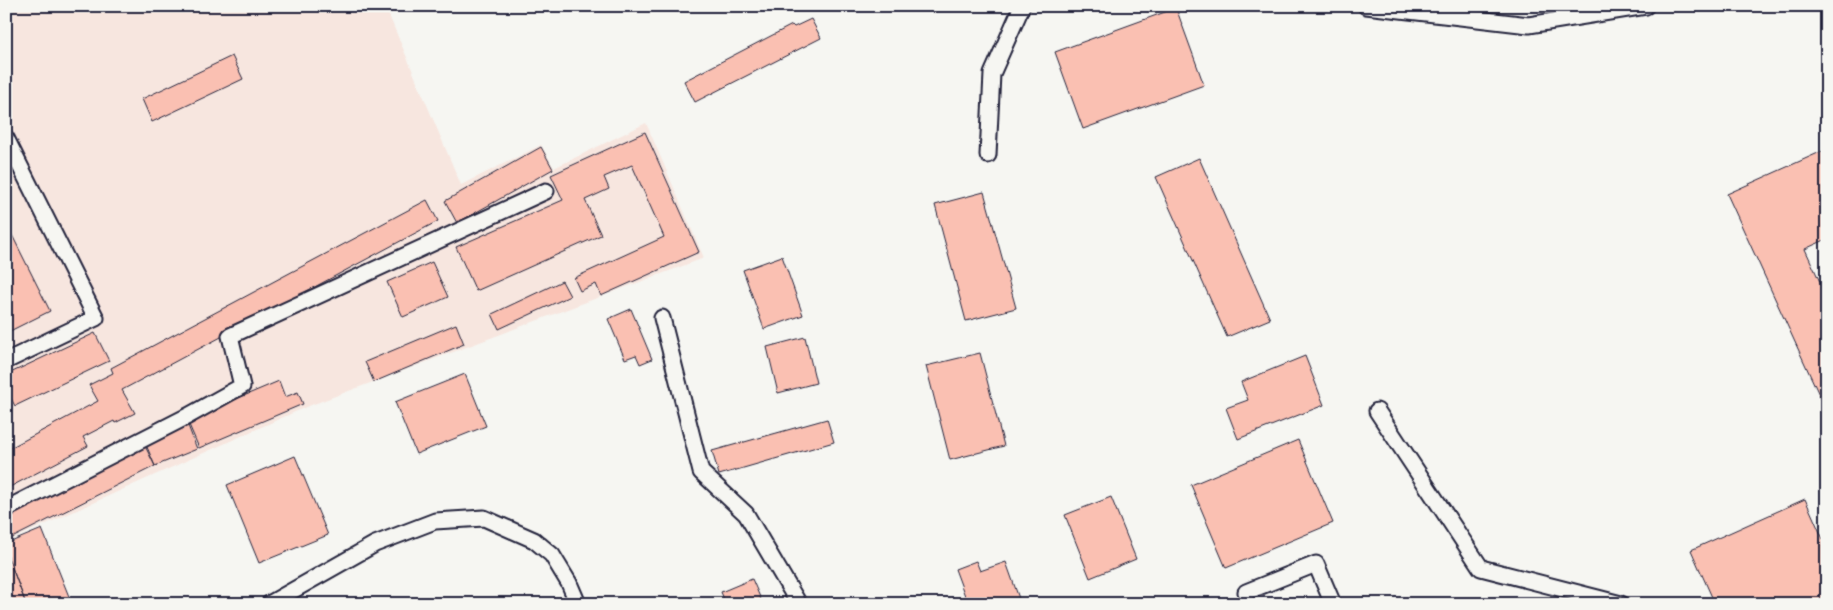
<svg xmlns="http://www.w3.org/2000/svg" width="1833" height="610" font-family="'Shantell Sans',sans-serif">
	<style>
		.built { fill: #f7e6df }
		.building { fill: #fac0b2; stroke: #22223b }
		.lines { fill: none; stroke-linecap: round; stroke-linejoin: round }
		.lane-casing { stroke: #22223b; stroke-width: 19 }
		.lane { stroke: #f6f6f2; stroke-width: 15 }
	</style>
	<rect width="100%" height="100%" fill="#f6f6f2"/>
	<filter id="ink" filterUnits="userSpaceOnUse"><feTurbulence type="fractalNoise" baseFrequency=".02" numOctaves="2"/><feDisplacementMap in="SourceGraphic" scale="10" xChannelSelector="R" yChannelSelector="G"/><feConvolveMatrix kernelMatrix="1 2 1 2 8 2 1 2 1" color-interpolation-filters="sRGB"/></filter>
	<g filter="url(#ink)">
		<!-- built -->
		<path class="built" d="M 6,6 L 385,6 L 461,185 L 541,145 L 554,168 L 646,123 L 704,258 L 306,407 L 6,542 L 6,415 L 11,412 L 6,402 Z"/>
		<!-- building -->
		<path class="building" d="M 1176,8 L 1204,85 L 1083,129 L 1055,52 Z
			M 811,19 L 821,38 L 695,102 L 684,81 L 792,25 L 794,27 Z
			M 232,56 L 243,79 L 152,122 L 142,99 Z
			M 645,132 L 699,252 L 601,296 L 596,284 L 580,291 L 574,278 L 664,237 L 632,165 L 604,177 L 609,189 L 585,200 L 601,235 L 476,291 L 456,247 L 563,200 L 551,175 Z
			M 541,147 L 553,169 L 457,223 L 445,201 Z
			M 1827,149 L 1827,239 L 1805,249 L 1827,297 L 1827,412 L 1727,194 Z
			M 1199,158 L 1270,319 L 1227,337 L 1156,177 Z
			M 984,192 L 1016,308 L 966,321 L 935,205 Z
			M 427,200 L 438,221 L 122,390 L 135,413 L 115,423 L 114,421 L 83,437 L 88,446 L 6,489 L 6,446 L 8,449 L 98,401 L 89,385 L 113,373 L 111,368 Z
			M 6,223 L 50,311 L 6,333 Z
			M 782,256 L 803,315 L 764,329 L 743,270 Z
			M 432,262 L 448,297 L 403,317 L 387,282 Z
			M 562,281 L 570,296 L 499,329 L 492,314 Z
			M 631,309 L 652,359 L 640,364 L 636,355 L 625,359 L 608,319 Z
			M 456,324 L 464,344 L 374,382 L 365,362 Z
			M 95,333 L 109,361 L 15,406 L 6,389 L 6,375 Z
			M 805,337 L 816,383 L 778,393 L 767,347 Z
			M 980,353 L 1004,446 L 950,460 L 926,366 Z
			M 1305,356 L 1324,405 L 1238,439 L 1226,408 L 1248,400 L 1241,382 Z
			M 465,374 L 486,426 L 416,454 L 395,402 Z
			M 279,381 L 285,397 L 298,392 L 303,404 L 199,448 L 187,420 Z
			M 827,419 L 834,442 L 719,475 L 712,451 Z
			M 187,423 L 197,449 L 155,466 L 144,440 Z
			M 1298,440 L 1333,523 L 1226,568 L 1191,485 Z
			M 143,442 L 155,466 L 6,541 L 6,512 Z
			M 295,456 L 328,535 L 259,563 L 227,485 Z
			M 1111,497 L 1136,559 L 1090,578 L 1065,515 Z
			M 1805,499 L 1827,548 L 1827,604 L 1715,604 L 1691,550 Z
			M 42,529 L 72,604 L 26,604 L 6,552 L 6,544 Z
			M 6,552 L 26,604 L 6,604 Z
			M 976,561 L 980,571 L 1006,562 L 1021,604 L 968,604 L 955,569 Z
			M 752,579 L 763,604 L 726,604 L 721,592 Z"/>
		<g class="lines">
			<defs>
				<path id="lane" d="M 1366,6 L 1529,25 L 1646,6
					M 6,138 L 96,318 L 6,361
					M 988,155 L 992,74 L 1022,6
					M 662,318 L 701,472 L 746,514 L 799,604
					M 1377,411 L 1481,568 L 1621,604
					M 6,509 L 188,416 L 242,386 L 230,336 L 546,191
					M 1246,592 L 1316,564 L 1333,604
					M 269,604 L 375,544 L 435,521 L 484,518 L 534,540 L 552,555 L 569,583 L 578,604"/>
			</defs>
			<!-- lane casing -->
			<use href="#lane" class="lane-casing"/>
			<!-- lane -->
			<use href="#lane" class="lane"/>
		</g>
	</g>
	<!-- margin -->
	<rect width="1833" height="610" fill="none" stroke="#f6f6f2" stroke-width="25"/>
	<rect x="12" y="12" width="1808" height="585" fill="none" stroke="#22223b" stroke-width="2" filter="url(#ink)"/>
</svg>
